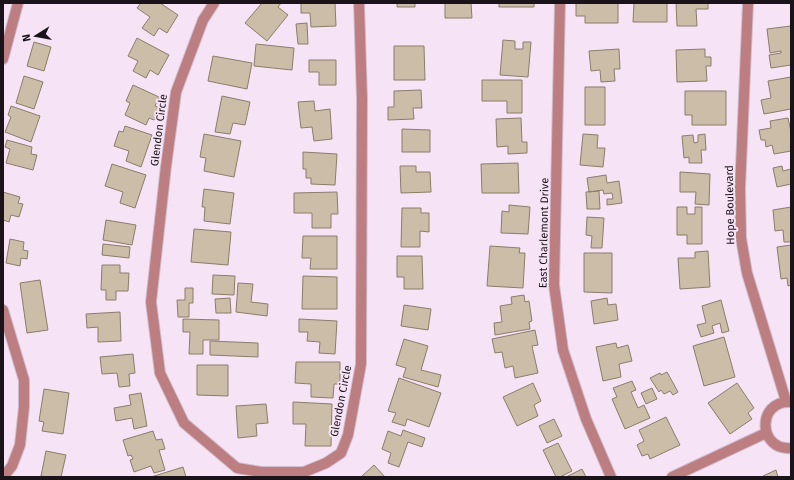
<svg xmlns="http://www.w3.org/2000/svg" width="794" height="480" font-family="'Fira Sans',sans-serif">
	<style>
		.building { fill: #ccbda8; stroke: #8b7d69 }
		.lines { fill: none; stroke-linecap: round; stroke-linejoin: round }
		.minor-casing { stroke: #cfbece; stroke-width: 12 }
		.minor { stroke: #bd7e81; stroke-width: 10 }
		.labels { text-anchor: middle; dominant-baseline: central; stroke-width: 4; stroke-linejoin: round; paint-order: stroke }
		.street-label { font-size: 11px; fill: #1a1319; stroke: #f7e3f6 }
	</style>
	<rect width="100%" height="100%" fill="#f7e3f6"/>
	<!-- building -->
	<path class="building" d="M 141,3 L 160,3 L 178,15 L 167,33 L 159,28 L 154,36 L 142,28 L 150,17 L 137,8 Z
		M 262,3 L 281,3 L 278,7 L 288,15 L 267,41 L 245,23 Z
		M 301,3 L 335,3 L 336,26 L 311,27 L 310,13 L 301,13 Z
		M 397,3 L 415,3 L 415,7 L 397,7 Z
		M 445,3 L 471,3 L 472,18 L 445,18 Z
		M 499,3 L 534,3 L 534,7 L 499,7 Z
		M 576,3 L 618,3 L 618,23 L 585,23 L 585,16 L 576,16 Z
		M 628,3 L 667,3 L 667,22 L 633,22 L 634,3 Z
		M 676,3 L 708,3 L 708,9 L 696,9 L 697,26 L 677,26 Z
		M 307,23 L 308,44 L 298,44 L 296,24 Z
		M 791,26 L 791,65 L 771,68 L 769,55 L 781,53 L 781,51 L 770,53 L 767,29 Z
		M 137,38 L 169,55 L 158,75 L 150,70 L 146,78 L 133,71 L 138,61 L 128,56 Z
		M 503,40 L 515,41 L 515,49 L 523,49 L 523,42 L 531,42 L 528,77 L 500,75 Z
		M 34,42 L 51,47 L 44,71 L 27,66 Z
		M 256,44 L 294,48 L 292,70 L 254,66 Z
		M 394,46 L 424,46 L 425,80 L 394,80 Z
		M 619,49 L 620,69 L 614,69 L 615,81 L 601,82 L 600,70 L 591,71 L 589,51 Z
		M 705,49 L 705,57 L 711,57 L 711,66 L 706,66 L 707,81 L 677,82 L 676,50 Z
		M 213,56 L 252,63 L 247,89 L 208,81 Z
		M 309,60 L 336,60 L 336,85 L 319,85 L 319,72 L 309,72 Z
		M 24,76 L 43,82 L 34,109 L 16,103 Z
		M 791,77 L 791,109 L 764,114 L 761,100 L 771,98 L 768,81 Z
		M 482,80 L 522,80 L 522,113 L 507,113 L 507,101 L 482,101 Z
		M 133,85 L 159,97 L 155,106 L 160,108 L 154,120 L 149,118 L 146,125 L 125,115 L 130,103 L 126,101 Z
		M 585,87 L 605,87 L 605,125 L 585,125 Z
		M 421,90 L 422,108 L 413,108 L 414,119 L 388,120 L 388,107 L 394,107 L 394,91 Z
		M 685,91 L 726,91 L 726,125 L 692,125 L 692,115 L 685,115 Z
		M 222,96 L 250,102 L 245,125 L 233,123 L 230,134 L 215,132 Z
		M 314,101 L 315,111 L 330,109 L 332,139 L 314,141 L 312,127 L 301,128 L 298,102 Z
		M 11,106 L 40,116 L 31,142 L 5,132 L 11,117 L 8,115 Z
		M 521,118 L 522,142 L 527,142 L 527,153 L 508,154 L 508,146 L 497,147 L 496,119 Z
		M 788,118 L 791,132 L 791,151 L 774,154 L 772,145 L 766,147 L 765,140 L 761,140 L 759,130 L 771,128 L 770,121 Z
		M 125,126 L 152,135 L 141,167 L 126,161 L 129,151 L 114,146 L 119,131 L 123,132 Z
		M 402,129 L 430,130 L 430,152 L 402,152 Z
		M 204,134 L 241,141 L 234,177 L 204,171 L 206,158 L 200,157 Z
		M 583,134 L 598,135 L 597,148 L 605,148 L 603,167 L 580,165 Z
		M 705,134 L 706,150 L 701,150 L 702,163 L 689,163 L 689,157 L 684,158 L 682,136 L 693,135 L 694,143 L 698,142 L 698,135 Z
		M 7,140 L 32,147 L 31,154 L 37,155 L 33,170 L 6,163 L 10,149 L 5,147 Z
		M 303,152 L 337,154 L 335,185 L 311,184 L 311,178 L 306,178 L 306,169 L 303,169 Z
		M 518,163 L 519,193 L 482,193 L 481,164 Z
		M 112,164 L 146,175 L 135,208 L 120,203 L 123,192 L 105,186 Z
		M 400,166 L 416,166 L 416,172 L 430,172 L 431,192 L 401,193 Z
		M 782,166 L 783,171 L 791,169 L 791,184 L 777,187 L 773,168 Z
		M 680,172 L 710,174 L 709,205 L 695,204 L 696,192 L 680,192 Z
		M 606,175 L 607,183 L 619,181 L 622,203 L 607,205 L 607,199 L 613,199 L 612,193 L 604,194 L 603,190 L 589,192 L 587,178 Z
		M 204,189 L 234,193 L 230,224 L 204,221 L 205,207 L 202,207 Z
		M 599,191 L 600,209 L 587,209 L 586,192 Z
		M 3,192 L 20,197 L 18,203 L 23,204 L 19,217 L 11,215 L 9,222 L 3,220 Z
		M 337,192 L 338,214 L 331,214 L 331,228 L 312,228 L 312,213 L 294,213 L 294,193 Z
		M 509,205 L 530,207 L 528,234 L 501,233 L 502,211 L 509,212 Z
		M 677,207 L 687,207 L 687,214 L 695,214 L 695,207 L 702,207 L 702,244 L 687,244 L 687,235 L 677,235 Z
		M 791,207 L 791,242 L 784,242 L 783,230 L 775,231 L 773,210 Z
		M 402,208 L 421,208 L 421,213 L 429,213 L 429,232 L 420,231 L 420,247 L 401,247 Z
		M 587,217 L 604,218 L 602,248 L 591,248 L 592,236 L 586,235 Z
		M 106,220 L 136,225 L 132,245 L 103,240 Z
		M 194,229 L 231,232 L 228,265 L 191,262 Z
		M 303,236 L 337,236 L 337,269 L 310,269 L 311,258 L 302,258 Z
		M 10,239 L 24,242 L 23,250 L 28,251 L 27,259 L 21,258 L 20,266 L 6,263 Z
		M 103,244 L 130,247 L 129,258 L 102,255 Z
		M 791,245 L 791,285 L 788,286 L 787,278 L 781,279 L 777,247 Z
		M 490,246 L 520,248 L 519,253 L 525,253 L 523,288 L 487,286 Z
		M 708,251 L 710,287 L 680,289 L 678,258 L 695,258 L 695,252 Z
		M 584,253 L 612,253 L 612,293 L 584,292 Z
		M 397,256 L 422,256 L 423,289 L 404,289 L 404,277 L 397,277 Z
		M 102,265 L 120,265 L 120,273 L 129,273 L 128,291 L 116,291 L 116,300 L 106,300 L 106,290 L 101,290 Z
		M 213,275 L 235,276 L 234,295 L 212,294 Z
		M 303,276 L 337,277 L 337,309 L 302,309 Z
		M 40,280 L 48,330 L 27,333 L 20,283 Z
		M 238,283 L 253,284 L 251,302 L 268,304 L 267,316 L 236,312 Z
		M 185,288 L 193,288 L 193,303 L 189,303 L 189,317 L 178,317 L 177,300 L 185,300 Z
		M 524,295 L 525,302 L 529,301 L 532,321 L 529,322 L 530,329 L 495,335 L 494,323 L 502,322 L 500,306 L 512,304 L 511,297 Z
		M 230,298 L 231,313 L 216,313 L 215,299 Z
		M 607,298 L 608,305 L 616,304 L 618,320 L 594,324 L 591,301 Z
		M 721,300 L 729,331 L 722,333 L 720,323 L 712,326 L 714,333 L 701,337 L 697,325 L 706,323 L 702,306 Z
		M 404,305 L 431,309 L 428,330 L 401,326 Z
		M 120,312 L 121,341 L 98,342 L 98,327 L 87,328 L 86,314 Z
		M 183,319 L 219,320 L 219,340 L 203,340 L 203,354 L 189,354 L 190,332 L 183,332 Z
		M 299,319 L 337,321 L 335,354 L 319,353 L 320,342 L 307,341 L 308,332 L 299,332 Z
		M 535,330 L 538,345 L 532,346 L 538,373 L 515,378 L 513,366 L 505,368 L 502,352 L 495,353 L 492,339 Z
		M 724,337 L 735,377 L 704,386 L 693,346 Z
		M 404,339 L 428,346 L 421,370 L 441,375 L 438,387 L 403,377 L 406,368 L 396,365 Z
		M 210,341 L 258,343 L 258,357 L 210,355 Z
		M 616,343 L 617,348 L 628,345 L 632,361 L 619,364 L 621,377 L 603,381 L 596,347 Z
		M 133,354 L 135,373 L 129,374 L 130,386 L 119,387 L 117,373 L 102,374 L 100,357 Z
		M 296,362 L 340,362 L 340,384 L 334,384 L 333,398 L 311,397 L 311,384 L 295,383 Z
		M 197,365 L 228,365 L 228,396 L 197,395 Z
		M 667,372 L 678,392 L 673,395 L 670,391 L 664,394 L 661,390 L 659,392 L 650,378 L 660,373 L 661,375 Z
		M 399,378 L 441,393 L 429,427 L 407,419 L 405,426 L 392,422 L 396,413 L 388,411 Z
		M 632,381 L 636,390 L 631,392 L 638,408 L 644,405 L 650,418 L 625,429 L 612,399 L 617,397 L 613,388 Z
		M 533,383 L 541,401 L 534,405 L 538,416 L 517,426 L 503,397 Z
		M 737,383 L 754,408 L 748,413 L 752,419 L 730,434 L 708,403 Z
		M 652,388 L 657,399 L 646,404 L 641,393 Z
		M 44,389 L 69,393 L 63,434 L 42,431 L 44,422 L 39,421 Z
		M 141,393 L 147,426 L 134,429 L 132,418 L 116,421 L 114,408 L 131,405 L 129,395 Z
		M 293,402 L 332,404 L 331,446 L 305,446 L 306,424 L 293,424 Z
		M 266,404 L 268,423 L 256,424 L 257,436 L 238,438 L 236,406 Z
		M 666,417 L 680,445 L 650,459 L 648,454 L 642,456 L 637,445 L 644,441 L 639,430 Z
		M 554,419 L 562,436 L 547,443 L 539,426 Z
		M 403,430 L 425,438 L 422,447 L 408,442 L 399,467 L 388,463 L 391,453 L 382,449 L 388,431 L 401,436 Z
		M 153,431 L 156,440 L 162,439 L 165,449 L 159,450 L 165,470 L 154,473 L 151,466 L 134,472 L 130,460 L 133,459 L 131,455 L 128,456 L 123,440 Z
		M 558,443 L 572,471 L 560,477 L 556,477 L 543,450 Z
		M 46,451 L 66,455 L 61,477 L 47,477 L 41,476 Z
		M 374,465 L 385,477 L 361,477 Z
		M 183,467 L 186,477 L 151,477 Z
		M 582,469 L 586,477 L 566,477 Z
		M 776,470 L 778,477 L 763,477 L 763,476 Z"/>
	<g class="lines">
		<defs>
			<path id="minor" d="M 214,3 L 203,20 L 176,92 L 166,166 L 151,302 L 160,373 L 184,423 L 237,468 L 261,472 L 304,472 L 326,463 L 341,453 L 348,435 L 361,364 L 362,99 L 359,3
				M 560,3 L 554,285 L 563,350 L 586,419 L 611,477
				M 748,3 L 740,189 L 741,238 L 747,273 L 786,401
				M 3,59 L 18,3
				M 3,310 L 24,380 L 24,407 L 20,445 L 12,466 L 3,477
				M 791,402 C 756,400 758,451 791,448
				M 672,477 L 766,433"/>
		</defs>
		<!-- minor casing -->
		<use href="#minor" class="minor-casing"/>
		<!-- minor -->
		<use href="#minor" class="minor"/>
	</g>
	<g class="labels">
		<!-- street labels -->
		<g class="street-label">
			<text transform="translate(159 130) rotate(-83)">Glendon Circle</text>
			<text transform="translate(730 205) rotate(-91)">Hope Boulevard</text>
			<text transform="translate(544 233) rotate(-89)">East Charlemont Drive</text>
			<text transform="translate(341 401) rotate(-79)">Glendon Circle</text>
		</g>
	</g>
	<!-- border -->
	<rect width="794" height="480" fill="none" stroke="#1a1319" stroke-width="8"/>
	<!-- north arrow -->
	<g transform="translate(36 36) rotate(259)" stroke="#f7e3f6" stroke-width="3" paint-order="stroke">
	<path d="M0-3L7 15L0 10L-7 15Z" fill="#1a1319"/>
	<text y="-6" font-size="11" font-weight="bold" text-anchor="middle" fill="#1a1319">N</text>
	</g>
</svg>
